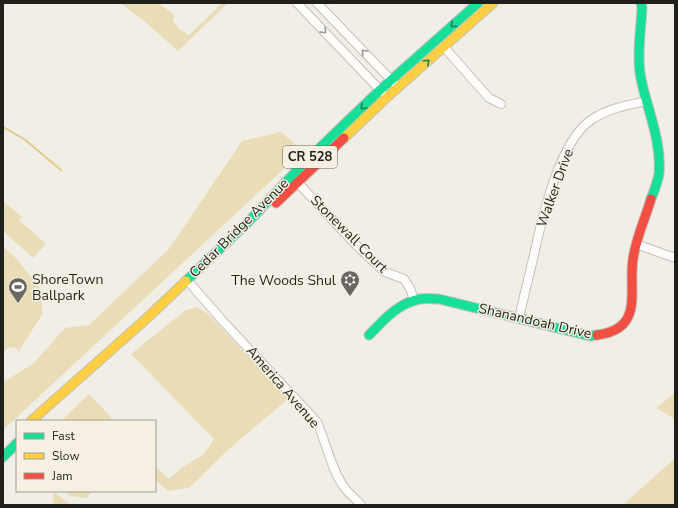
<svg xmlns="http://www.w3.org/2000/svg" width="678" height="508" font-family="'Nunito Sans',sans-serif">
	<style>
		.green { fill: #e9dcb6 }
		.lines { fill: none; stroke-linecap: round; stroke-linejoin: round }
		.stream { stroke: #e1cb87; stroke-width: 2 }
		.street-casing { stroke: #c3c0ba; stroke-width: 10 }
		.fast-casing { stroke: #c3c0ba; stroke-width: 11 }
		.slow-casing { stroke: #c3c0ba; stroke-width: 11 }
		.jam-casing { stroke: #c3c0ba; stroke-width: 11 }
		.street { stroke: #fdfcfb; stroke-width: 8 }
		.fast { stroke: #16e098; stroke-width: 9 }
		.slow { stroke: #ffcf43; stroke-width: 9 }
		.jam { stroke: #f24e42; stroke-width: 9 }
		.oneway { stroke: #1c8059 }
		.oneway2 { stroke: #9a9996 }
		.labels { text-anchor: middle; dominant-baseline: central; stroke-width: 3; stroke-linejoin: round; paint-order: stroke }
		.shield { fill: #f5f0e2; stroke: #615e56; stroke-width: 1 }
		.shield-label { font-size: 13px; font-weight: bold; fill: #211f1a }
		.street-label { font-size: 14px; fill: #211f1a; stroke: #f5f0e2 }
		.poi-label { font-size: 14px; fill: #211f1a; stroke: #f5f0e2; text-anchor: start }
	</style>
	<rect width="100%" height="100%" fill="#f1eee6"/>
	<!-- green -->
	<path class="green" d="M 121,3 L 159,3 L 174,15 L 173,21 L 179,29 L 189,35 L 222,3 L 228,3 L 178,51 L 149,25 Z
		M 281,132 L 303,151 L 3,430 L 3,382 L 33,364 L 65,328 L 89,325 L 169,249 L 242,141 Z
		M 3,201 L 22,217 L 19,220 L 46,244 L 33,258 L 3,231 Z
		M 3,247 L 16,258 L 39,287 L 43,313 L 19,351 L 16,348 L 9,347 L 3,353 Z
		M 197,307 L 207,313 L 288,399 L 229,449 L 189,488 L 168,491 L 155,480 L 155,466 L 169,479 L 183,467 L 204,454 L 214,439 L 131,354 L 186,310 Z
		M 675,393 L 675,419 L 656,408 Z
		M 89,394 L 109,415 L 113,421 L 61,421 Z
		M 675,458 L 675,505 L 623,505 Z
		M 65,491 L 93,491 L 86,498 L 70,496 Z
		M 54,492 L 71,505 L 51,505 L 53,503 Z"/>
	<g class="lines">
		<!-- stream -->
		<path class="stream" d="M 3,127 L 24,139 L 61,170"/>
		<defs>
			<path id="street" d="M 297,3 L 382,92
				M 317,3 L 394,83
				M 444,47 L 489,98 L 501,104
				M 298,183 L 359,248 L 385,272 L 404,279 L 410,288 L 414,300
				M 636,244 L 675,258
				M 187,280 L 221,319 L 317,422 C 326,442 331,469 344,487 C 349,494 356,499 361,505
				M 519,318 C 524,295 530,273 535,250 C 543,214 560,141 591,120 C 607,109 627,105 646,101"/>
			<path id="fast" d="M 641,3 L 642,8 C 641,29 637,51 640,73 C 645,105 662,139 659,173 C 658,182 654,191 651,199
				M 186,281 L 248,222 L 303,164 L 380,90 L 478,3
				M 369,335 C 384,320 398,303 420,299 C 426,298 433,299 439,299 L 590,336 L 597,335
				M 3,457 L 17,443"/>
			<path id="slow" d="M 344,138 L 386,98 L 493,3
				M 31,421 L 146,319 L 186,281"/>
			<path id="jam" d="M 276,203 L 344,138
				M 597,335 C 645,329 628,291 633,259 C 636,238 645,219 651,199"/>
		</defs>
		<!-- street casing -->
		<use href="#street" class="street-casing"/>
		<!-- fast casing -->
		<use href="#fast" class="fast-casing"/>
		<!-- slow casing -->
		<use href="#slow" class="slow-casing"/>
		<!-- jam casing -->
		<use href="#jam" class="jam-casing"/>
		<!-- street -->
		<use href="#street" class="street"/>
		<!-- fast -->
		<use href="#fast" class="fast"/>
		<!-- slow -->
		<use href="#slow" class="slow"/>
		<!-- jam -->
		<use href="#jam" class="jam"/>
	</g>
	<!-- one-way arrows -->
	<defs><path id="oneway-chevron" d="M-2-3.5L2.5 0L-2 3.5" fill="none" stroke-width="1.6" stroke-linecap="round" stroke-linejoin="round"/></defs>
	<g class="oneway">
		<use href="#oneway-chevron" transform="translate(453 25) rotate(138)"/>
		<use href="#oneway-chevron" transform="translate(427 62) rotate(-42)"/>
		<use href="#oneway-chevron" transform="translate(363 107) rotate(136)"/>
	</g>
	<g class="oneway2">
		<use href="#oneway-chevron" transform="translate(324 31) rotate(46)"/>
		<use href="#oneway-chevron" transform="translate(364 52) rotate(-134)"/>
	</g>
	<!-- icons -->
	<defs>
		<symbol id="synagogue-pin" viewBox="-11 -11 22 30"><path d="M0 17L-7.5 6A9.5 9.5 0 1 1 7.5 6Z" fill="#6a6761" stroke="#f5f0e2"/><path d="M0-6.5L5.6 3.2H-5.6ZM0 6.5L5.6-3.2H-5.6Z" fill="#fff"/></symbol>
		<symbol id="stadium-pin" viewBox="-11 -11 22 30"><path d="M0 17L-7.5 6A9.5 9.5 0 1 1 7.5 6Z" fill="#6a6761" stroke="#f5f0e2"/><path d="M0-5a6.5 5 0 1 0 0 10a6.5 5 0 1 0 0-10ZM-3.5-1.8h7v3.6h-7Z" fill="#fff"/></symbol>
	</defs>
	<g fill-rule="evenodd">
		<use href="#synagogue-pin" x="339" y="269" width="22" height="30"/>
		<use href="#stadium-pin" x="7" y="276" width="22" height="30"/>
	</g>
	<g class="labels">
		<!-- shield labels -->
		<rect class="shield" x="283" y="146" width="54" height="22" rx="3"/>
		<g class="shield-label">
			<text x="310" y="157">CR 528</text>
		</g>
		<!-- street labels -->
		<g class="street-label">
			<text transform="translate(555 188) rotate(-70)">Walker Drive</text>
			<text transform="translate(239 228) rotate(-45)">Cedar Bridge Avenue</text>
			<text transform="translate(349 234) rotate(45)">Stonewall Court</text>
			<text transform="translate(535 321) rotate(13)">Shanandoah Drive</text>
			<text transform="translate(283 387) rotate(49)">America Avenue</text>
		</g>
		<!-- poi labels -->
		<g class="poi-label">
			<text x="32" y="279">ShoreTown<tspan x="32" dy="16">Ballpark</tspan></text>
			<text x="336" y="280" text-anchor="end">The Woods Shul</text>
		</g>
	</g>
	<!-- border -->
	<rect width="678" height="508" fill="none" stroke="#211f1a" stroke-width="8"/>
	<!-- legend -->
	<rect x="16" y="420" width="140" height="72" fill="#f5f0e2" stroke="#a09c92"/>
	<rect x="24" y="433" width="20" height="6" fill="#16e098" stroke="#a09c92"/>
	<text x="52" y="440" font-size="12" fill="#211f1a">Fast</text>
	<rect x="24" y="453" width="20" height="6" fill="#ffcf43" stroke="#a09c92"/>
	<text x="52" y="460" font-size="12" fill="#211f1a">Slow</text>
	<rect x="24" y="473" width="20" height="6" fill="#f24e42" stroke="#a09c92"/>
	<text x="52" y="480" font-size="12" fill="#211f1a">Jam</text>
</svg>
